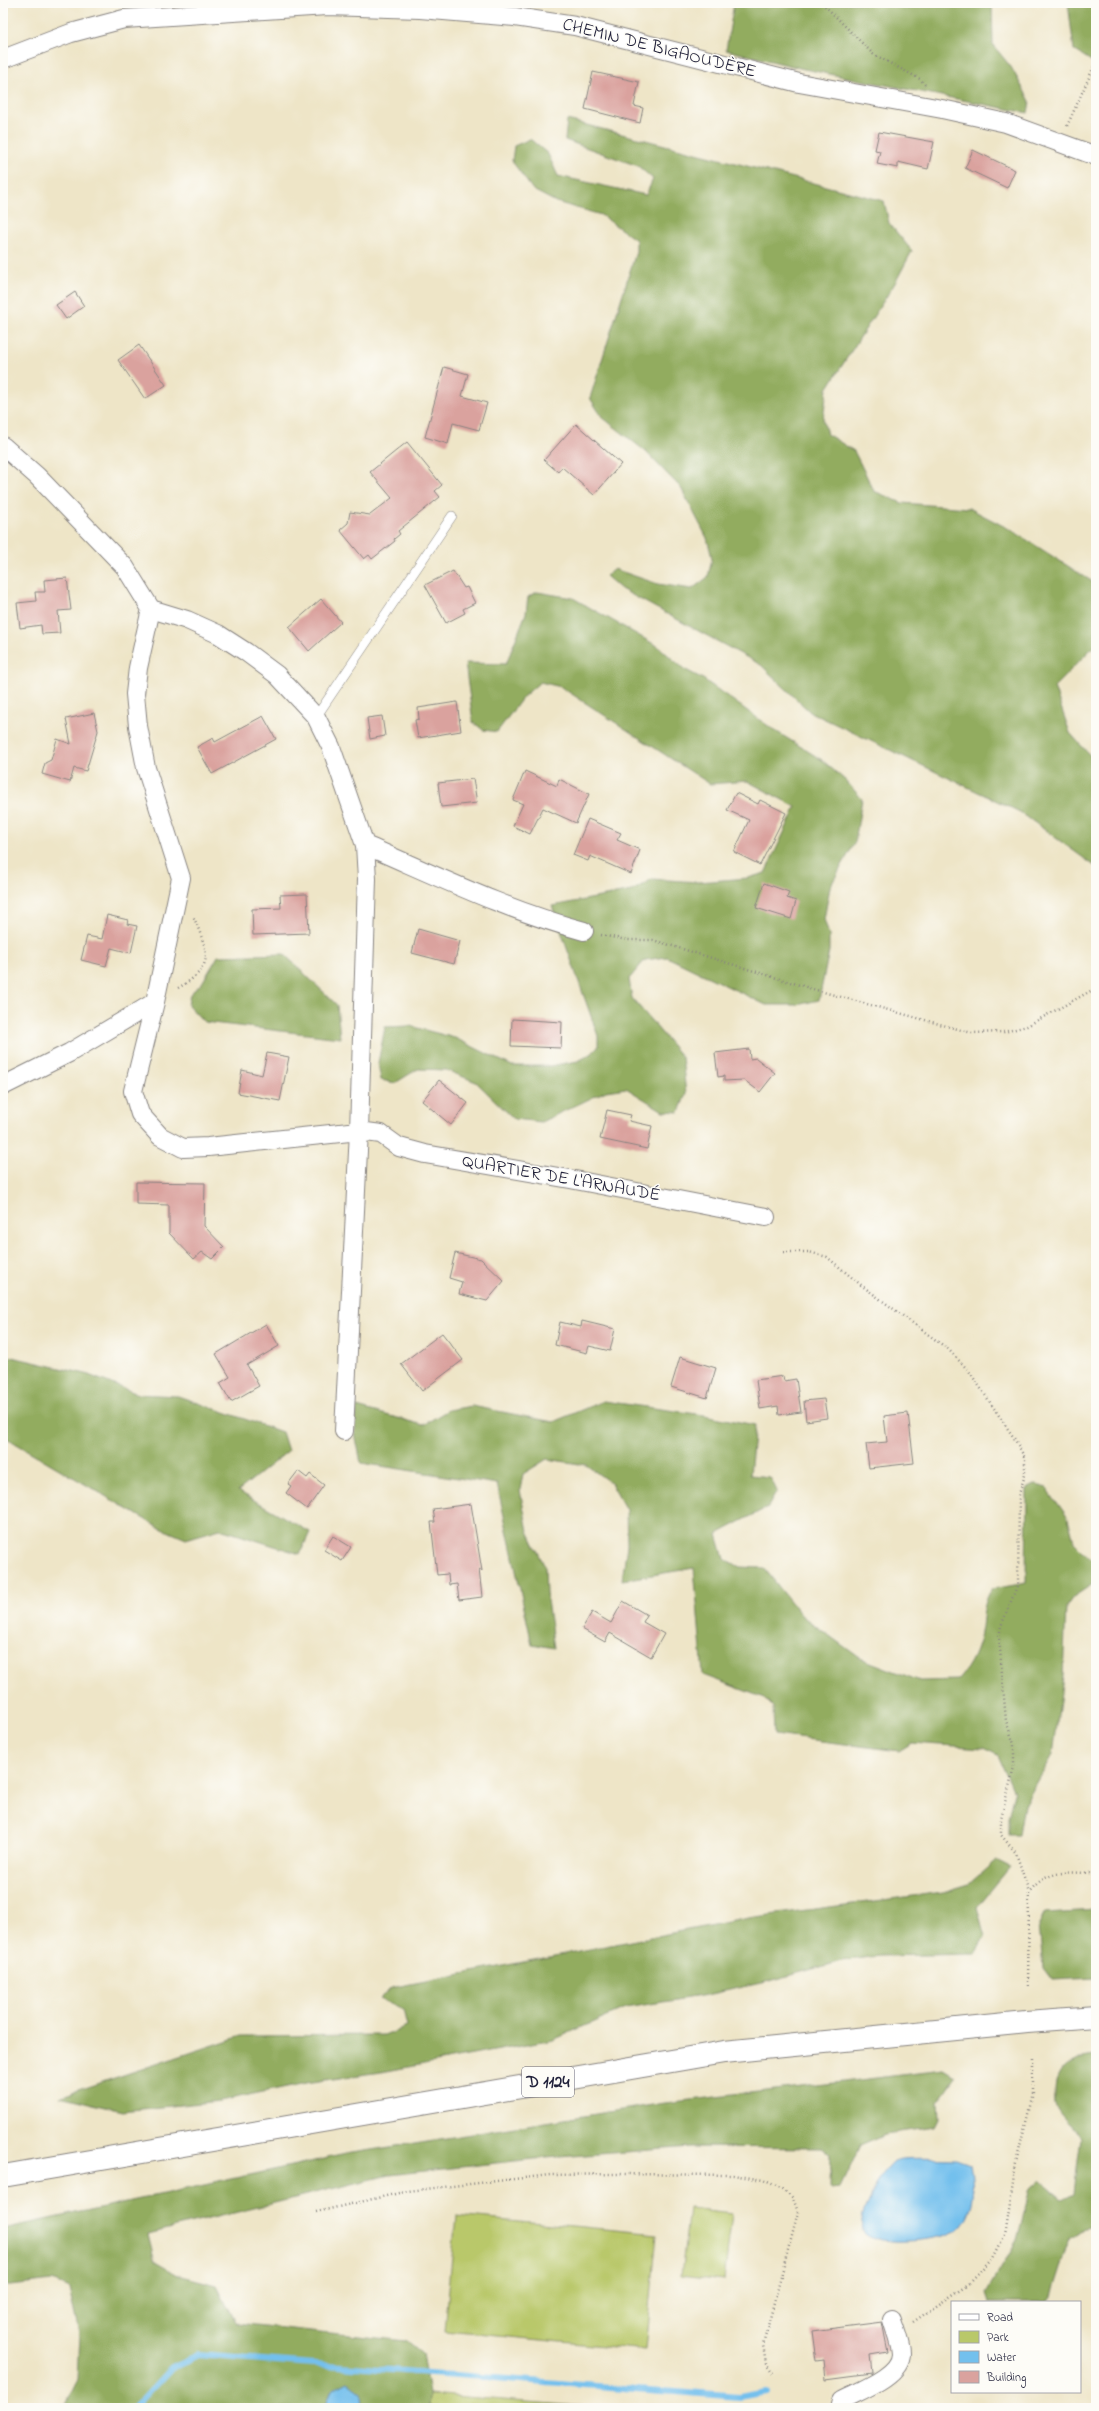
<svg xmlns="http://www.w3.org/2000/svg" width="1099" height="2411" font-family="'Indie Flower',sans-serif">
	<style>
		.green { fill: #b9c86a; stroke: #6e7552 }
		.forest { fill: #92ac5e; stroke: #5a674c }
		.water { fill: #73c0ed; stroke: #4a7194 }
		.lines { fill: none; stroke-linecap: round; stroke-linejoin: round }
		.stream { stroke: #73c0ed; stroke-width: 6 }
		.building { fill: #daa29e }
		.lane-casing { stroke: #888481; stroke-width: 10 }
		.street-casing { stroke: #888481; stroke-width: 20 }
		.highway-casing { stroke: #888481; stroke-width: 24 }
		.path { stroke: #888481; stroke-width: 2.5; stroke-dasharray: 1 3; stroke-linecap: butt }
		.lane { stroke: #fff; stroke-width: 9 }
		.street { stroke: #fff; stroke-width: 18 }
		.highway { stroke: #fff; stroke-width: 22 }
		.labels { text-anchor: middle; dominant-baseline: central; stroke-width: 3; stroke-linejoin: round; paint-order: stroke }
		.shield { fill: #fdfcf7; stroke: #646373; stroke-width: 1 }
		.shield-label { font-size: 17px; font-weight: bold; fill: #22223b }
		.street-label { font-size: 18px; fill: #22223b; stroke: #fdfcf7 }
	</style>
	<rect width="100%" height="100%" fill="#fdfcf7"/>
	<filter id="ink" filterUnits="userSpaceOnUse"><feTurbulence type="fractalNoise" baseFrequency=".025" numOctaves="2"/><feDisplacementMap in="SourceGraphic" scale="8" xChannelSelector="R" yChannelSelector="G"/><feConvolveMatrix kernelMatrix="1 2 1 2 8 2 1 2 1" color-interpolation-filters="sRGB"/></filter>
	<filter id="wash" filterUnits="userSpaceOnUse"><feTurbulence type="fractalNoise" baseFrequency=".012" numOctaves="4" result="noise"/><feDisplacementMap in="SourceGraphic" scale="16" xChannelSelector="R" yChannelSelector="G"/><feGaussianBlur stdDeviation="0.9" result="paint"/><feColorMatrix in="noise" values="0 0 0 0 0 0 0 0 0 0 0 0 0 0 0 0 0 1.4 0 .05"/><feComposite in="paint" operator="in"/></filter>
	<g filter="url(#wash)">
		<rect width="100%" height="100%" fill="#eee5c7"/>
		<!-- green -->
		<path class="green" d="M 689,2208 L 732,2213 L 724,2281 L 681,2276 Z
			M 456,2215 L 657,2234 L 646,2350 L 445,2331 Z
			M 429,2394 L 602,2408 L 428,2408 Z"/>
		<!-- forest -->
		<path class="forest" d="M 734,3 L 992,3 L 993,45 L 1011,67 L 1030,101 L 1028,113 L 804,69 L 726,50 Z
			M 1068,3 L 1096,3 L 1096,64 L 1074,50 Z
			M 567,120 L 884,201 L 889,223 L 912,251 L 895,283 L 827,389 L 823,420 L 827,434 L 854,451 L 874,491 L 902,503 L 969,508 L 1013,531 L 1096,584 L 1096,644 L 1054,687 L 1070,733 L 1096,762 L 1096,867 L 1020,812 L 810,712 L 761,665 L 621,589 L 606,576 L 614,569 L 658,584 L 692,589 L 708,577 L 712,558 L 707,538 L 681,488 L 645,451 L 602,417 L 590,398 L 636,252 L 636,240 L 601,215 L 556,202 L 533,190 L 512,161 L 514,146 L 530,139 L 548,154 L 558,176 L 646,195 L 653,179 L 638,166 L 565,140 Z
			M 537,592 L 573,598 L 659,647 L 684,669 L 703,679 L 774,730 L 822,760 L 846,781 L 862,799 L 855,842 L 830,887 L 824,919 L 829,935 L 829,951 L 819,1000 L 797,1005 L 766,1005 L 667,957 L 645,960 L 629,979 L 632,998 L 682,1057 L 686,1094 L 679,1112 L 663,1111 L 626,1088 L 606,1091 L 541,1122 L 514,1119 L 476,1082 L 446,1070 L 418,1069 L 395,1083 L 381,1080 L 378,1063 L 385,1027 L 410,1026 L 455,1038 L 512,1066 L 550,1066 L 578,1061 L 591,1054 L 598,1047 L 598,1036 L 552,906 L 632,891 L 652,879 L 698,882 L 748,878 L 765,873 L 796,807 L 747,781 L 710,784 L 561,687 L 540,682 L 523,697 L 497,732 L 483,730 L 473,722 L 465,663 L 506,664 L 526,613 L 528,597 Z
			M 284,954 L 337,1005 L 340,1038 L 204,1022 L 188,1005 L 190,994 L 202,983 L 218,956 Z
			M 3,1355 L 86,1374 L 138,1394 L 178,1396 L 282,1432 L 288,1451 L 238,1491 L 310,1532 L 300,1554 L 220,1529 L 186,1539 L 158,1527 L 3,1436 Z
			M 603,1401 L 704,1415 L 755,1425 L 750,1475 L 770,1477 L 777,1491 L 768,1507 L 717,1534 L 724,1559 L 740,1567 L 764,1568 L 802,1616 L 860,1658 L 920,1681 L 958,1680 C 971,1665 979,1648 982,1627 C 984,1612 983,1602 992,1589 L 1026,1583 L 1027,1489 L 1035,1485 L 1047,1488 L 1068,1518 L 1074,1542 L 1096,1564 L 1096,1582 L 1073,1597 L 1066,1607 L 1063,1677 L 1053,1755 L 1024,1805 L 1019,1835 L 1008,1835 L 1008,1819 L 1014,1792 L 998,1755 L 983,1748 L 912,1743 L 899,1751 L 774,1735 L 773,1707 L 764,1698 L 703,1675 L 694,1568 L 622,1580 L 627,1545 L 626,1510 L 611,1483 L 586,1465 L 547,1459 L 523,1474 L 520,1490 L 528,1531 L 545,1567 L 546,1593 L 554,1648 L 532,1644 L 497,1484 L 361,1463 L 355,1433 L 357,1407 L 423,1425 L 448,1410 L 472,1406 L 553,1422 Z
			M 996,1860 L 1010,1867 L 977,1907 L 985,1937 L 975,1954 L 879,1956 L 841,1961 L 770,1981 L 707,1995 L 625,2008 L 553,2040 L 387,2071 L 306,2083 L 220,2101 L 122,2111 L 60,2096 L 241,2036 L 384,2035 L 407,2026 L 403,2010 L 380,1999 L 390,1988 L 754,1917 L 943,1892 L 969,1884 Z
			M 1096,1910 L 1096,1978 L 1052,1980 L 1043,1968 L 1039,1924 L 1045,1913 Z
			M 1096,2056 L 1096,2226 L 1084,2228 L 1069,2239 L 1050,2299 L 1048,2302 L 989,2302 L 986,2293 L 1017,2240 L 1030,2189 L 1040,2180 L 1062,2199 L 1074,2193 L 1081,2137 C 1073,2128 1062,2119 1056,2108 C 1054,2104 1055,2097 1055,2093 C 1055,2067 1073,2058 1096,2056 Z
			M 944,2070 L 956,2077 L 938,2102 L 939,2119 L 935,2127 L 886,2134 L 860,2145 L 840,2188 L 830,2189 L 831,2154 L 822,2148 L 691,2147 L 533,2159 L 389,2175 L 148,2234 L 155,2262 L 178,2275 L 217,2285 L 236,2323 L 406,2341 L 422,2354 L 429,2394 L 428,2408 L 363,2408 L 362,2393 L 332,2389 L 325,2408 L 63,2408 L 77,2379 L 79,2334 L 69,2288 L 52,2281 L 3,2287 L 3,2229 L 346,2154 L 665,2103 Z"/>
		<!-- water -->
		<path class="water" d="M 957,2159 L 971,2164 C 975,2185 976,2209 961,2227 C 949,2241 878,2247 865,2234 C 854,2222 883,2166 896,2160 C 903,2157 946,2159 957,2159 Z
			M 347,2381 L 362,2393 L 363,2408 L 325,2408 L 332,2389 Z"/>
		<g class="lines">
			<!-- stream -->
			<path class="stream" d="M 134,2408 L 172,2367 L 198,2355 L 739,2397 L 766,2392"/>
		</g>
		<g id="blocks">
			<!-- building -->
			<path class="building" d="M 593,72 L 639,82 L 634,106 L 643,108 L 640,123 L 585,109 Z
				M 879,132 L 934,142 L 928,169 L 898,162 L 898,168 L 877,164 L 880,151 L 875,150 Z
				M 973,150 L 1015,170 L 1007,188 L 965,168 Z
				M 75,292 L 84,306 L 66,319 L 56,305 Z
				M 139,345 L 166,385 L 145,399 L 118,360 Z
				M 444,367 L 468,374 L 462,396 L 487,403 L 479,430 L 453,423 L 448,444 L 425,437 Z
				M 576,424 L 621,464 L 594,495 L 562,467 L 558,472 L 544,460 Z
				M 407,442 L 442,485 L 435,491 L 440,497 L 398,531 L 400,534 L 394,539 L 395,541 L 372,559 L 369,555 L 364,559 L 340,530 L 348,523 L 350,512 L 370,515 L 392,498 L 370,472 Z
				M 453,571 L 464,588 L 467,587 L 475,603 L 463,609 L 465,613 L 446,623 L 425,585 Z
				M 67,578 L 71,610 L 58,611 L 60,633 L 42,634 L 41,625 L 20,628 L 17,603 L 36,601 L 35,592 L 45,592 L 44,580 Z
				M 321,599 L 341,622 L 309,651 L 289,627 Z
				M 457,702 L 461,731 L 418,738 L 415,720 L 419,719 L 418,708 Z
				M 94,713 L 98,731 L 86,771 L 74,768 L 70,782 L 42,774 L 45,763 L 51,760 L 57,739 L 71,744 L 66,719 Z
				M 263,716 L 276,739 L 212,774 L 197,747 L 213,738 L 215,742 Z
				M 382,716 L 385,736 L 370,739 L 367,718 Z
				M 525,771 L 557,786 L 559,779 L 589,794 L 576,823 L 543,808 L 530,834 L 513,826 L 523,804 L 513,800 Z
				M 473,779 L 477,803 L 441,807 L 438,783 Z
				M 736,793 L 758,804 L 760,800 L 786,813 L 760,865 L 734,852 L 749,820 L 727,810 Z
				M 588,819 L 621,833 L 617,840 L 640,850 L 631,874 L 590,856 L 588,861 L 573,855 Z
				M 764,883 L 789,892 L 787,898 L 796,901 L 791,919 L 756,908 Z
				M 307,894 L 309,933 L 253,935 L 252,909 L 281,908 L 280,895 Z
				M 107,915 L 128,920 L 127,924 L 137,926 L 131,953 L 111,948 L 106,966 L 81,960 L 87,936 L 102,939 Z
				M 418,929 L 460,941 L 454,964 L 412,953 Z
				M 512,1019 L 562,1022 L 561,1048 L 511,1046 Z
				M 749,1049 L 750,1059 L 756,1058 L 775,1073 L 760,1092 L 744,1080 L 724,1081 L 724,1076 L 718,1077 L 715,1053 Z
				M 267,1053 L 289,1057 L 280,1101 L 238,1093 L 242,1070 L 262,1075 Z
				M 439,1080 L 468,1103 L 451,1125 L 422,1101 Z
				M 607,1110 L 631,1115 L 629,1121 L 652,1126 L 647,1149 L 600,1139 Z
				M 136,1182 L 205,1183 L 204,1226 L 224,1247 L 212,1259 L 202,1252 L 194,1259 L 169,1233 L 169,1205 L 136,1204 Z
				M 455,1253 L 481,1259 L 504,1281 L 487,1301 L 459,1294 L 462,1282 L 449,1278 Z
				M 582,1321 L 615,1329 L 610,1351 L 589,1346 L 587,1353 L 555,1345 L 560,1322 L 581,1327 Z
				M 266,1324 L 279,1346 L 247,1365 L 259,1386 L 231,1402 L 220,1383 L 230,1377 L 216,1354 Z
				M 442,1333 L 463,1360 L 422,1391 L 401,1364 Z
				M 680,1357 L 716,1368 L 707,1398 L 671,1387 Z
				M 783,1376 L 784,1381 L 796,1379 L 801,1412 L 779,1415 L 778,1406 L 760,1409 L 756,1380 Z
				M 824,1399 L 827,1418 L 806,1421 L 804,1401 Z
				M 908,1413 L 914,1463 L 869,1468 L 866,1444 L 887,1442 L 884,1416 Z
				M 298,1471 L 307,1478 L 310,1474 L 324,1485 L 307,1509 L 286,1493 L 291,1486 L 288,1484 Z
				M 471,1504 L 482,1571 L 479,1569 L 482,1597 L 459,1600 L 457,1584 L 449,1585 L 448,1574 L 437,1575 L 431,1522 L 435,1522 L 433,1509 Z
				M 333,1536 L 351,1547 L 342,1561 L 324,1550 Z
				M 623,1601 L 647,1615 L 643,1622 L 664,1634 L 651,1657 L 610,1633 L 605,1642 L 582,1629 L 592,1612 L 611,1623 Z
				M 882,2322 L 888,2352 L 870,2355 L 872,2373 L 826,2379 L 824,2360 L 816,2361 L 812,2331 Z"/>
		</g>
	</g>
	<g filter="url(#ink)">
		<use href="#blocks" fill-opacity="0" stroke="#888481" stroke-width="1"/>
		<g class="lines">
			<defs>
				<path id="lane" d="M 316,717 L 452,516"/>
				<path id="street" d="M 3,59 L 71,33 L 124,19 L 327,6 L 420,9 L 515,17 L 575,26 L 799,83 L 942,109 L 1006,123 L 1096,156
					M 3,446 L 37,476 L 125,567 L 151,609 L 187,620 L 218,634 L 246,652 L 277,675 L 316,717 L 331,747 L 365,845 L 367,879 L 359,1131 L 344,1431
					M 365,845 C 437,876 508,911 584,931
					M 155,1002 L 133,1091 L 140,1114 L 160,1136 L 183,1148 L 208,1147 L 359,1131 L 381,1134 L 399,1147 L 425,1154 L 570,1179 L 766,1217
					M 3,1086 L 69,1053 L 155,1002 L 181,878 L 146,768 L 138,726 L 135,694 L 138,668 L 151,609
					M 840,2408 L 842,2400 C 859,2391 901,2376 901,2354 C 901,2344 895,2330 892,2320"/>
				<path id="highway" d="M 3,2176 L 724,2052 L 1027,2022 L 1096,2017"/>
			</defs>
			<!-- lane casing -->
			<use href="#lane" class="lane-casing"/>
			<!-- street casing -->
			<use href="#street" class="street-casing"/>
			<!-- highway casing -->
			<use href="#highway" class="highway-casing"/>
			<!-- path -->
			<path class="path" d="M 822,3 L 873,54 L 920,79 L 926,86
				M 1067,126 L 1096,62
				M 601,935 L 627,940 L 653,940 L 816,990 L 972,1033 L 1004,1032 L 1027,1026 L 1096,988
				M 178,988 C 218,965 207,952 193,915
				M 783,1252 L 809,1252 L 827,1257 L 861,1285 L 948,1349 L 969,1371 L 1014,1438 L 1025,1458 L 1025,1475 L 1019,1494 L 1018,1584 L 1001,1626 L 999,1637 L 1006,1721 L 1014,1744 L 1014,1767 L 1001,1818 L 1001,1835 L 1016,1853 L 1029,1892
				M 1028,1986 L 1029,1892 C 1049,1868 1067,1873 1096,1873
				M 316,2212 L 408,2191 L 550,2175 L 617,2174 L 733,2175 L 763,2180 L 783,2189 L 793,2198 L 798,2212 L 763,2345 L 766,2363 L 773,2373
				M 913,2322 L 970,2283 L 993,2258 L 1005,2235 L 1016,2163 L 1033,2094 L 1033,2055"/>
			<!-- lane -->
			<use href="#lane" class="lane"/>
			<!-- street -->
			<use href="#street" class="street"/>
			<!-- highway -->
			<use href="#highway" class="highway"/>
		</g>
	</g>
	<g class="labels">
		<!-- shield labels -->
		<rect class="shield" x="522" y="2067" width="52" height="30" rx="3"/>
		<g class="shield-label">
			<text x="548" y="2082">D 1124</text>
		</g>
		<!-- street labels -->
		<g class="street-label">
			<text transform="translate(659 49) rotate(14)">CHEMIN DE BIGAOUDÈRE</text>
			<text transform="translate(561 1179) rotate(10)">QUARTIER DE L'ARNAUDÉ</text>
		</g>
	</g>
	<!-- margin -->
	<rect width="1099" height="2411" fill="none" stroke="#fdfcf7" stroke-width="16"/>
	<!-- legend -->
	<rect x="951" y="2301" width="130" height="92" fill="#fdfcf7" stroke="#a5a5ac"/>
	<rect x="959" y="2314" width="20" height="6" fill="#ffffff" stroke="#a5a5ac"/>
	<text x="987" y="2321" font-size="12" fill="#22223b">Road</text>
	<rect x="959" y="2331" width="20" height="12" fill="#b9c86a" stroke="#a5a5ac"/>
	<text x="987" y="2341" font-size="12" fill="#22223b">Park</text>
	<rect x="959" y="2351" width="20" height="12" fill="#73c0ed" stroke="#a5a5ac"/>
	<text x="987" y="2361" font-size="12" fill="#22223b">Water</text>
	<rect x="959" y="2371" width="20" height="12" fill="#daa29e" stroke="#a5a5ac"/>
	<text x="987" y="2381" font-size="12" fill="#22223b">Building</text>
</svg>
